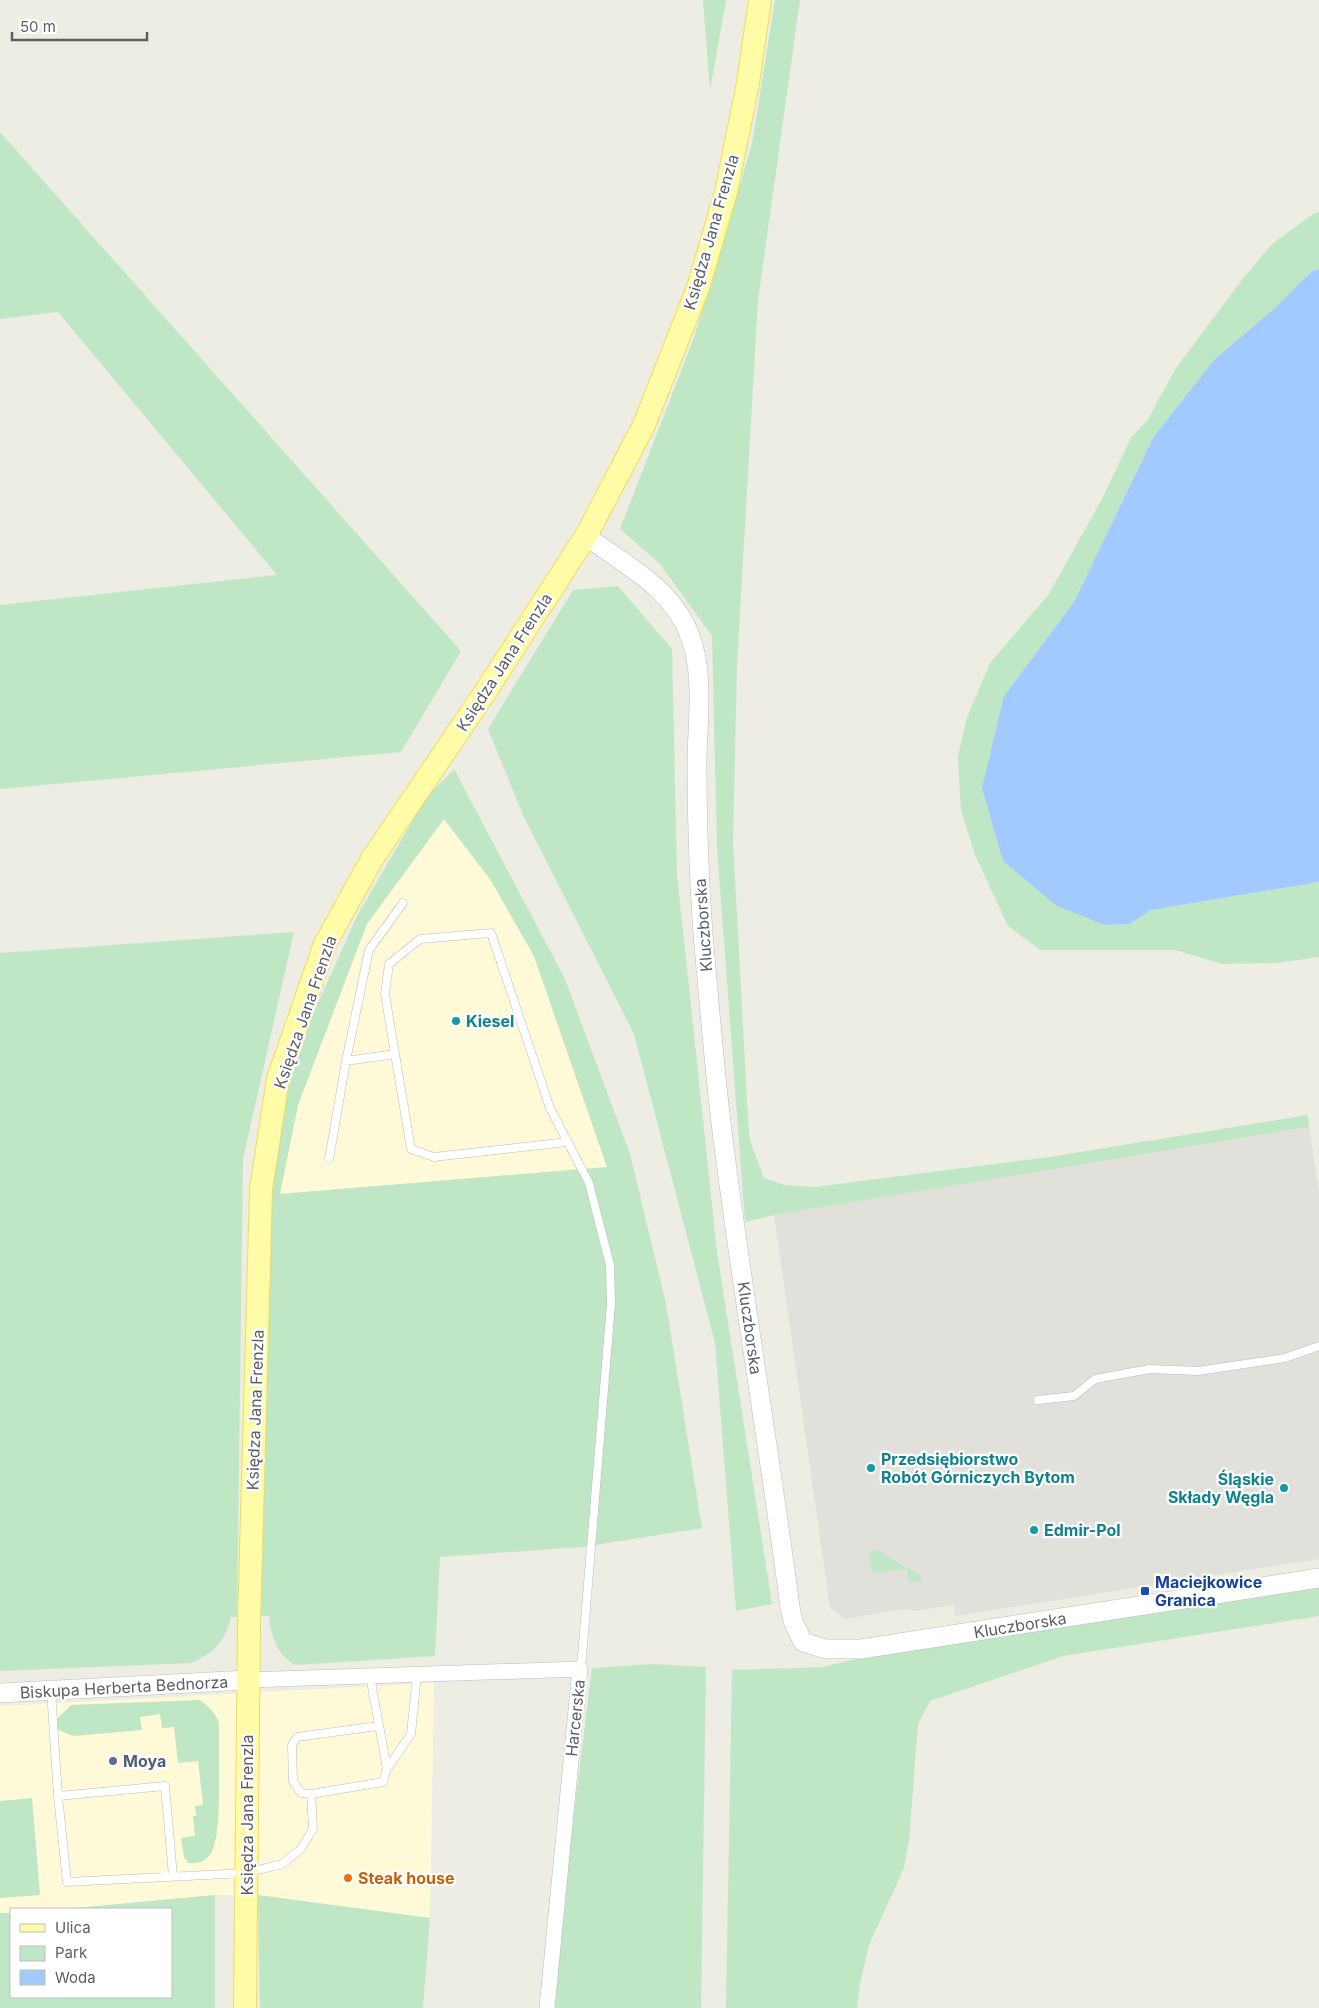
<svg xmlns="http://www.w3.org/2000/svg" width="1319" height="2008" font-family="Inter,sans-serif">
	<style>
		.commercial { fill: #fefad8 }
		.industrial { fill: #e2e0db }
		.green { fill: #bfe6c5; fill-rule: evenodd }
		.water { fill: #a2caff }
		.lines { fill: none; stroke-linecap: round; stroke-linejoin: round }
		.service-casing { stroke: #bbbcc2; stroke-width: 9 }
		.minor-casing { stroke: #bbbcc2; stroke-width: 16 }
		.tertiary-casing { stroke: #bbbcc2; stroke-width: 20 }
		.primary-casing { stroke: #f1db59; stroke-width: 24 }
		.service { stroke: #fff; stroke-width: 8 }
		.minor { stroke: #fff; stroke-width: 15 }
		.tertiary { stroke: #fff; stroke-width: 19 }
		.primary { stroke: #fffca7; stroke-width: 22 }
		.culture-dot { fill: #0f9aa8; stroke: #fff; stroke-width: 2 }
		.transit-dot { fill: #1a4fb4; stroke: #fff; stroke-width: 2 }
		.service-dot { fill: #5c6f8a; stroke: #fff; stroke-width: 2 }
		.food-dot { fill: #e8710a; stroke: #fff; stroke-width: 2 }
		.labels { text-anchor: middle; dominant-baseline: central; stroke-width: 4.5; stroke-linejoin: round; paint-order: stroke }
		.street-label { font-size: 16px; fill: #5b5e64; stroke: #fff }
		.culture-label { font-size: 16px; font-weight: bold; fill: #0d838f; stroke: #fff; text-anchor: start }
		.transit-label { font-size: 16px; font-weight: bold; fill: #164399; stroke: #fff; text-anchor: start }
		.service-label { font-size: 16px; font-weight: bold; fill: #4e5e75; stroke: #fff; text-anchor: start }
		.food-label { font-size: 16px; font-weight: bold; fill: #c56008; stroke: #fff; text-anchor: start }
	</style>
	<rect width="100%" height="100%" fill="#eeede3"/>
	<!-- commercial -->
	<path class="commercial" d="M 444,819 L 490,879 L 534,956 L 607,1167 L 279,1194 L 298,1105 L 367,924 Z
		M 434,1683 L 430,1918 L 258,1895 L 215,1895 L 65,1909 L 11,1909 L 11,1913 L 0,1913 L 0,1706 Z"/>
	<!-- industrial -->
	<path class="industrial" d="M 1309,1127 L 1319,1191 L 1319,1559 L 955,1616 L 954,1605 L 915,1611 L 905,1609 L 845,1619 L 830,1608 L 774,1215 Z"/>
	<!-- green -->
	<path class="green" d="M 703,0 L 726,0 L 710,91 Z
		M 775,0 L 800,0 L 758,300 L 737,665 L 733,841 L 748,1120 L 750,1141 L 764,1178 L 785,1185 L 815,1187 L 1050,1157 L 1308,1115 L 1309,1127 L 774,1215 L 745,1222 L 717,848 L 712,636 L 660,564 L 620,529 L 694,338 L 752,144 Z
		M 0,132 L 461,651 L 401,752 L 0,789 L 0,605 L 277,575 L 58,312 L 0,319 Z
		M 1319,212 L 1319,269 L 1312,271 L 1153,438 L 1074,602 L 1004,696 L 1105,925 L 1130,924 L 1151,910 L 1319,882 L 1319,957 L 1277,963 L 1222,964 L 1175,950 L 1040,950 L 1008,926 L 975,855 L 961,810 L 958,757 L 966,720 L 990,663 L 1049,594 L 1102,499 L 1131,438 L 1148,419 L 1176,368 L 1244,277 L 1272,244 L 1313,214 Z
		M 618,586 L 672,649 L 677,874 L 717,1252 L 772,1604 L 736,1611 L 715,1343 L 634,1034 L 523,815 L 488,729 L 573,590 Z
		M 454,769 L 565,979 L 630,1154 L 666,1304 L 702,1528 L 582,1547 L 440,1557 L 435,1656 L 295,1665 C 276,1653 272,1638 269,1616 L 261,1616 L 272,1194 L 285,1098 L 314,1012 L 357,916 L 426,798 ZM 444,819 L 490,879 L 534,956 L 607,1167 L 280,1194 L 298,1105 L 367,924 Z
		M 294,932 L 243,1159 L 237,1617 L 231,1617 C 225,1642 214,1653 191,1663 L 0,1671 L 0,953 Z
		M 875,1549 L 921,1576 L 921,1581 L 909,1583 L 907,1569 L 872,1573 L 869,1554 Z
		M 1319,1587 L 1319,1616 L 1063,1656 L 930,1701 L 918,1724 L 909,1841 L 904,1868 L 869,1945 L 860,1984 L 857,2008 L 726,2008 L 732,1670 L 823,1667 L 864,1657 Z
		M 653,1664 L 706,1667 L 701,2008 L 555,2008 L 569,1854 L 592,1668 Z
		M 200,1700 C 209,1707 215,1712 219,1723 C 218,1748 223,1836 211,1853 C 206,1862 197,1864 188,1863 L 184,1857 L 181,1838 L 195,1836 L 193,1816 L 196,1816 L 195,1806 L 203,1805 L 198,1761 L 178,1763 L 174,1727 L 162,1728 L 160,1714 L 140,1717 L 142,1730 L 73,1736 L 59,1730 L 56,1724 L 57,1719 L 71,1705 Z
		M 32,1798 L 40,1895 L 0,1898 L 0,1801 Z
		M 215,1895 L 215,2008 L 0,2008 L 0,1913 L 11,1913 L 11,1997 L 171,1997 L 171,1909 L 65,1909 Z
		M 258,1895 L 430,1918 L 423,2008 L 260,2008 Z"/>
	<!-- water -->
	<path class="water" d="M 1319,269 L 1319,882 L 1151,910 L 1130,924 L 1105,925 L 1057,906 L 1003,861 L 982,788 L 1004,696 L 1074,602 L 1153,438 L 1214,360 L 1273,310 L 1312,271 Z"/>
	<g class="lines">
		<defs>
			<path id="service" d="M 346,1061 L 395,1054
				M 567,1142 L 434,1157 L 411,1149 L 385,994 L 389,964 L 420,939 L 491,933 L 550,1108 L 589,1183 L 610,1265 L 611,1304 L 582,1657 L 580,1669
				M 329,1159 L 346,1061 L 369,950 L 403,903
				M 1038,1400 L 1074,1396 L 1095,1379 L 1150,1369 L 1198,1371 L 1285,1358 L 1319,1346
				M 51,1690 L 58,1796 L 67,1882 L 246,1873 L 282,1864 L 300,1850 L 313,1829 L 311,1794 L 383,1782 L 387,1769 L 370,1676
				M 387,1769 L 411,1734 L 417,1675
				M 311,1794 L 301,1793 L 293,1781 L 292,1745 L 297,1737 L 378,1726
				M 58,1796 L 165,1786 L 173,1876"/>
			<path id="minor" d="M 248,1680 L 580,1669 L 547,2008"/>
			<path id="tertiary" d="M 586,536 C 625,565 673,588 690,636 C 705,676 697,723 697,765 C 697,821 699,878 703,934 C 709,1000 714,1066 722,1131 C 742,1290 769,1448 790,1607 L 793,1621 L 803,1642 L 825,1649 L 861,1649 L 1319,1578
				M 0,1693 L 248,1680"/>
			<path id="primary" d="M 245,2008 L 249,1625 L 261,1189 L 278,1079 L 325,944 L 372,859 L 486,691 L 586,536 L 644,425 L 698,288 L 726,192 L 748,83 L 760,0"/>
		</defs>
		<!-- service casing -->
		<use href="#service" class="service-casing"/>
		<!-- minor casing -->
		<use href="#minor" class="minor-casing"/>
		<!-- tertiary casing -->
		<use href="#tertiary" class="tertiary-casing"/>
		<!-- primary casing -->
		<use href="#primary" class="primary-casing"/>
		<!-- service -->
		<use href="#service" class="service"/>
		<!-- minor -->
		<use href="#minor" class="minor"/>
		<!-- tertiary -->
		<use href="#tertiary" class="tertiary"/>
		<!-- primary -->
		<use href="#primary" class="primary"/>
	</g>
	<!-- markers -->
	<g class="culture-dot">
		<circle cx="456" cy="1021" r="5"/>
		<circle cx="871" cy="1468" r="5"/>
		<circle cx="1284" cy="1488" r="5"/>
		<circle cx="1034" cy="1530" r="5"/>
	</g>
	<rect class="transit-dot" x="1140" y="1586" width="10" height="10" rx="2.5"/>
	<circle class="service-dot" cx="113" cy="1761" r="5"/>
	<circle class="food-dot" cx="348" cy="1878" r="5"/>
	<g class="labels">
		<!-- street labels -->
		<g class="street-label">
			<text transform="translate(711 232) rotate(-74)">Księdza Jana Frenzla</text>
			<text transform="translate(504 662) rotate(-57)">Księdza Jana Frenzla</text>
			<text transform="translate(703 925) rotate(-94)">Kluczborska</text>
			<text transform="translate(305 1012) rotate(-71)">Księdza Jana Frenzla</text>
			<text transform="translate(750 1328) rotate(82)">Kluczborska</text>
			<text transform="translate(255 1410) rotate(-88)">Księdza Jana Frenzla</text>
			<text transform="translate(1020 1625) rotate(-9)">Kluczborska</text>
			<text transform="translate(124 1687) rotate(-3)">Biskupa Herberta Bednorza</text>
			<text transform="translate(575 1718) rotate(-84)">Harcerska</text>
			<text transform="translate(247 1815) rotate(-90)">Księdza Jana Frenzla</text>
		</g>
		<!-- culture labels -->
		<g class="culture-label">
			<text x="466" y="1021">Kiesel</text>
			<text x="881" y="1459">Przedsiębiorstwo<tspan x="881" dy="18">Robót Górniczych Bytom</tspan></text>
			<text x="1274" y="1479" text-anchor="end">Śląskie<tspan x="1274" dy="18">Składy Węgla</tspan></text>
			<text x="1044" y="1530">Edmir-Pol</text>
		</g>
		<!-- transit labels -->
		<g class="transit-label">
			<text x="1155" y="1582">Maciejkowice<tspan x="1155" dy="18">Granica</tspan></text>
		</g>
		<!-- service labels -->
		<g class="service-label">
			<text x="123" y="1761">Moya</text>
		</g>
		<!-- food labels -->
		<g class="food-label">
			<text x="358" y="1878">Steak house</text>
		</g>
	</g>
	<!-- legend -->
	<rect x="10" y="1908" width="162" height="90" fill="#ffffff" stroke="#bdbfc1"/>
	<rect x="20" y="1924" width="25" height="8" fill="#fffca7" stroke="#bdbfc1"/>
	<text x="55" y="1933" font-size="15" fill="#5b5e64">Ulica</text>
	<rect x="20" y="1946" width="25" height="15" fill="#bfe6c5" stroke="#bdbfc1"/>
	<text x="55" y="1958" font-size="15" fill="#5b5e64">Park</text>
	<rect x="20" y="1970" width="25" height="15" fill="#a2caff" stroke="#bdbfc1"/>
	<text x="55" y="1983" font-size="15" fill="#5b5e64">Woda</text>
	<!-- scale -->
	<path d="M12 32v8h135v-8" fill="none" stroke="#5b5e64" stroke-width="2.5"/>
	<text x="20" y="32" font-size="15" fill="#5b5e64" stroke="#ffffff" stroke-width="4" paint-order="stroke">50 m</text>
</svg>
